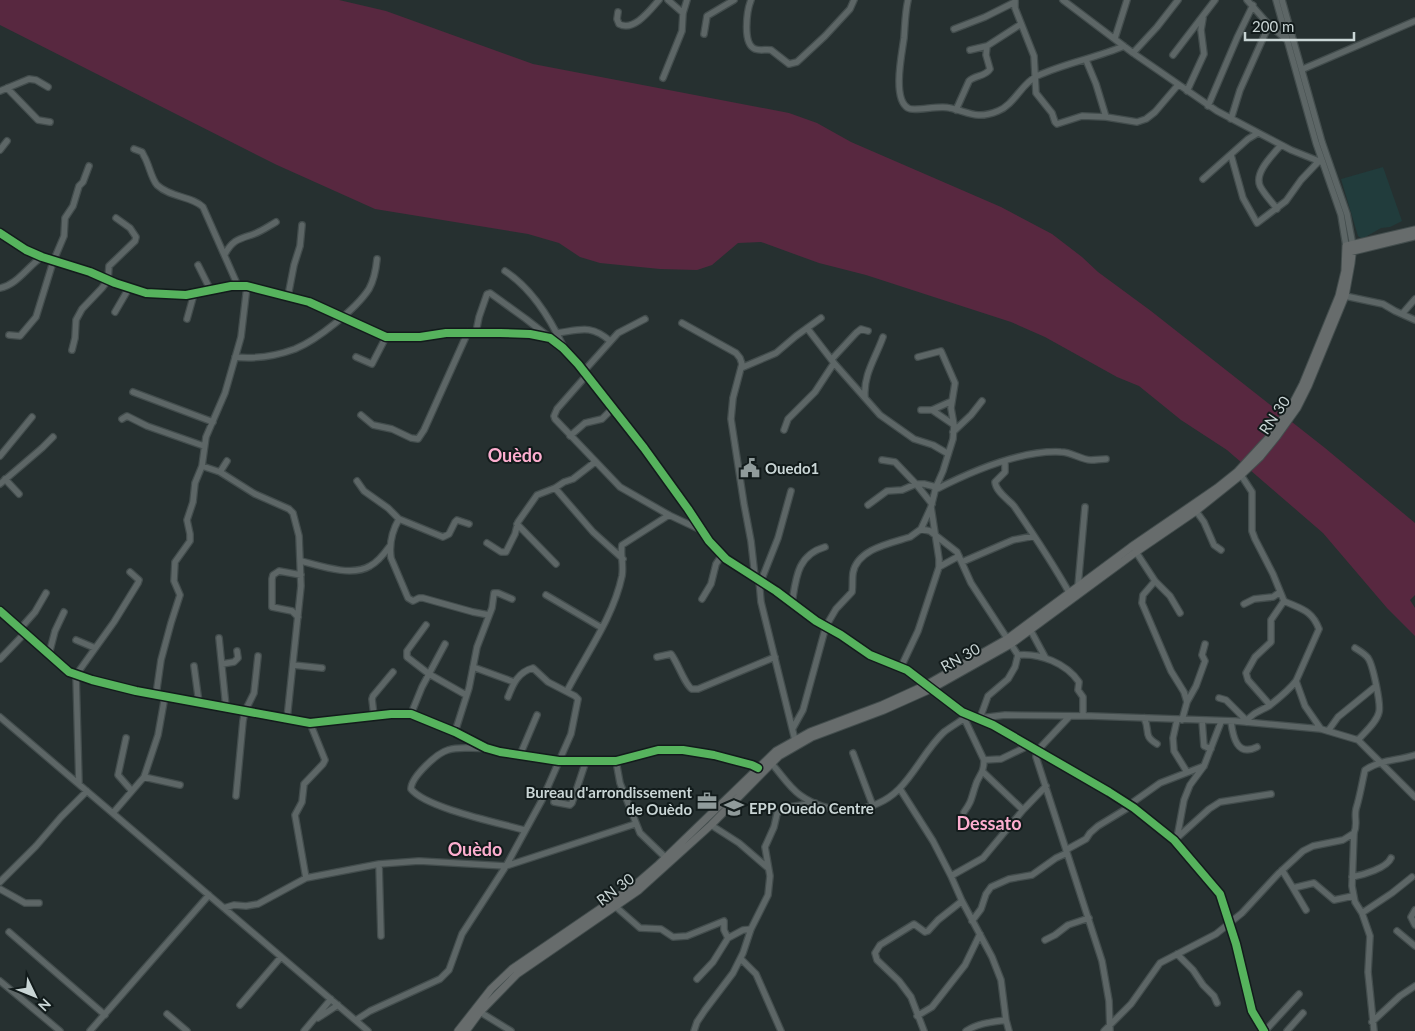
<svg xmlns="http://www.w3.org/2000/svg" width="1415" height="1031" font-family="Lato,sans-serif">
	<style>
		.built { fill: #213c3c }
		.green { fill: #582840 }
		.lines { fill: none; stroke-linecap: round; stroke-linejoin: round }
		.minor-casing { stroke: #434d4d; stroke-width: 8 }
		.major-casing { stroke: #434d4d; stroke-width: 9 }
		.minor { stroke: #5d6666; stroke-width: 5.5 }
		.major { stroke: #676c6c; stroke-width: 7 }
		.cycleway-casing { stroke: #121b1b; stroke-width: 11 }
		.cycleway { stroke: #56b35d; stroke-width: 8 }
		.labels { text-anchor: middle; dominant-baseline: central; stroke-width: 4; stroke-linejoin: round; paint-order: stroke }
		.street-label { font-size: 15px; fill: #c9d5d5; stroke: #121b1b }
		.poi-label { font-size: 15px; font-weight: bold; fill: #c9d5d5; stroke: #121b1b; text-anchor: start }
		.quarter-label { font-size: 18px; font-weight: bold; fill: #fdaecf; stroke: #121b1b }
	</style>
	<rect width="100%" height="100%" fill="#263030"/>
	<!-- built -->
	<path class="built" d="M 1383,167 L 1402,221 L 1390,227 L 1381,228 L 1362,239 L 1358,236 L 1341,179 Z"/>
	<!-- green -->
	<path class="green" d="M 0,0 L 339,0 L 386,11 L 533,64 L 789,113 L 817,123 L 851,142 L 1001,207 L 1052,234 L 1082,257 L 1098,272 L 1151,311 L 1325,448 L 1415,523 L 1415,595 L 1410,600 L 1415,608 L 1415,636 L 1387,608 L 1323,533 L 1227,450 L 1181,420 L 1139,386 L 1117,377 L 1045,337 L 1011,322 L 866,275 L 819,263 L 761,242 L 738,243 L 712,265 L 697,270 L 660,269 L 600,263 L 580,257 L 559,243 L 528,234 L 375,209 L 277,165 L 0,25 Z"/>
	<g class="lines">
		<defs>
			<path id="minor" d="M 668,0 L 683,13
				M 751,0 C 747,10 742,44 755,49 C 760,51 766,49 771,50 L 789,64 L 797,62 L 825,36 L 850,9 L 854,0
				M 908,0 C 905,13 905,25 904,38 C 902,53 892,99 908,108 C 914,112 939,105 950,108 C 969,112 976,120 998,111 C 1014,105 1022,83 1037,76 C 1065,63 1096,58 1124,46
				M 1015,0 L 1015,8 L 1034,56 L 1036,93 L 1052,113 L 1055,122 L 1057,124 L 1082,116 L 1106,117 L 1137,122 L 1146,119 L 1155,112 L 1178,85
				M 1063,0 L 1133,53 L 1217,111 L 1291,150 L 1321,162
				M 1247,0 L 1269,25 L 1287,40
				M 1276,0 L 1316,143 L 1341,215 L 1346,246
				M 1282,0 L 1322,142 L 1347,214 L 1353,246
				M 618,12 L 617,19 L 619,24 C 634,32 650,10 659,0
				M 954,29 L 985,17 L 1015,2
				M 704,34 L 707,16 L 734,0
				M 1115,38 L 1127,0
				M 970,50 L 987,46 L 1021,24
				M 1133,53 L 1157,27 L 1178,0
				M 1173,55 L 1215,0
				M 1086,60 L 1096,84 L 1106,117
				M 1303,69 L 1415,21
				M 663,78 L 682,31 L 683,13 L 687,0
				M 7,88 L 38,120 L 50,122
				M 0,91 L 29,79 L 36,80 L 48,87
				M 1187,91 L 1204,54 L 1201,30 L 1203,18
				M 1208,106 L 1237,38 L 1253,5
				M 956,110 L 969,81 C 975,75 985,77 990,69 L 986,55 L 987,46
				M 1231,119 L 1240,90 L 1269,25
				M 134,149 L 142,152 L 144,156 C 149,164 151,178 157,185 C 171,198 192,196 203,207 L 238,286
				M 0,150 L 7,141
				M 1231,155 L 1243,198 L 1257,223 L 1286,201 L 1301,180 L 1319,161
				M 1203,179 L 1248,139 L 1258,133
				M 1277,209 C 1272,202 1264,194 1260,186 C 1254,172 1273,155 1281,145
				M 0,233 L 26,250 L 42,257 L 90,272 L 115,283 L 146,293 L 186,295 L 231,286 L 247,286 L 309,302 L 386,337 L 420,337 L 446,333 L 500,333 L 530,334 L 550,338 L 563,348 L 578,364 L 644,448 L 688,509 L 709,541 L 726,559 L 776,591 L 816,621 L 841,635 L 870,655 L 907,670 L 962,712 L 993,725 L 1109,792 L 1134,808 L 1174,840 L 1220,894 L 1236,944 L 1252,1011 L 1264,1031
				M 225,254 C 233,239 240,239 254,234 C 262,231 269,226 276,222
				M 198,265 L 211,291
				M 505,271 C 531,288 550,318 563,346
				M 0,288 C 17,285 28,266 42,257
				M 288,296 L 294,265 L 300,246 L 302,225
				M 1345,296 L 1383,304 L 1395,311 L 1415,320
				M 115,312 L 129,288
				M 1402,314 L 1415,299
				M 187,319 L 194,294
				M 682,323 L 736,353 L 740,358 L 742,364 L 733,398 L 731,419 L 744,504 L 751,541 L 755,577
				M 807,328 L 834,363 L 880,415 L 914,439 L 933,445 L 945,452
				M 476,332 L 479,317 L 487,294 L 490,293 L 526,319 L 549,337
				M 557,333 C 580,330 591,324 610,341
				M 9,335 L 20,336 L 36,317 L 53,262 L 64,236 L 65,218 L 73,206 L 79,186 L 83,182 L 89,166
				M 72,350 L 75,338 L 76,320 L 82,309 L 102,288 L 108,280 L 109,266 L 135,241 L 136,237 L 130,228 L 116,218
				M 235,357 C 254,359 276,356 295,349 C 317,340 356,309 369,289 C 374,280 376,269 377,259
				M 356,357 L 372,364 L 386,337
				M 832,359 L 856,333 L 861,329 L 868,331
				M 741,368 L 776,353 L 796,336 L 821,318
				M 583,372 L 618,333 L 645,319
				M 586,376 L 557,409 L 554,416 L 555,419 L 620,487 L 669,515 L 703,531
				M 133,392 L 213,422
				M 865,397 C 863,375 876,357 883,337
				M 921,410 L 932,410 L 952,401
				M 932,410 L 954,425
				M 361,415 L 373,425 L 392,429 L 411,438 L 418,439 L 424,430 L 468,332
				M 122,419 L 127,416 L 147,426 L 204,446
				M 784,430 L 788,419 L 815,392 L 834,363
				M 953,432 L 971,415 L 982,401
				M 570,436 L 585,423 L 602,419 L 613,408
				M 0,456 L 32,417
				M 882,460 L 895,462 L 916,484 L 932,504
				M 1005,462 L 1005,472 L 995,482 C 996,492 1008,499 1014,506 C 1034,535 1053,564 1070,594
				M 202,466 L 220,472 L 255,494 L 289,509 L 293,513 L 299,536 L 301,586 L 287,719
				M 220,472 L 227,461
				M 1241,475 L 1252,492 L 1252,531 L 1255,539 L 1273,574 L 1284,601 C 1301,609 1312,610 1319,629 L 1296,681 C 1289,690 1278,699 1269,706 C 1260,711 1252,713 1246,722
				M 5,479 L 19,494
				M 357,481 L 364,491 L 388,508 L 399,519 L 443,537 L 449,534 L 455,522 L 457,520 L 469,524
				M 0,484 L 42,448 L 53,437
				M 555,488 L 593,532 L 623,559
				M 935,490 C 970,472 1020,450 1061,452 C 1072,452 1081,460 1091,460 C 1096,460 1101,459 1106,459
				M 868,505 L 887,491 L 902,490 L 916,484 L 924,484 L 936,487
				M 1196,511 L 1204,522 L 1214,545 L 1221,550
				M 399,519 C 392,531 389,544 391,558 L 408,598 L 413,601 L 419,598 L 423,598 L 473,612 L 489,615
				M 517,524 L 556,564
				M 921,529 L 930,531 L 957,552 L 971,583 L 1018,655
				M 487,543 L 501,552 L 506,552 L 515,534 L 518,522 L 537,495 L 555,488 L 564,482 L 573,479 L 595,462
				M 1136,552 L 1155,581 L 1143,595 L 1142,603 L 1171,671 L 1184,692 L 1187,702
				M 301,561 C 320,566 352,577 370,566 C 378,562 384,554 389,547
				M 962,562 L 1013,540 L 1034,536
				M 939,567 L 959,556
				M 759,580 L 761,602 L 795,740
				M 761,581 L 778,538 L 791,491
				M 1155,581 L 1170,596 L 1180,613
				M 1078,586 L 1085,507
				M 546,595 L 602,628
				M 702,599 L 711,584 L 716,564 L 722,555
				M 792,603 C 796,578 797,555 825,547
				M 1244,604 L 1254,599 L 1273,597 L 1280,592
				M 0,611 L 69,672 L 92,680 L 136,691 L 310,723 L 391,714 L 411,714 L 455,732 L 486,748 L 500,752 L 559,761 L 616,761 L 658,750 L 683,750 L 714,755 L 752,765 L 758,768
				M 298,617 L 292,611 L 272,607 L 272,579 L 273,575 L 279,571 L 301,575
				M 426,625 L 407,651 L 407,657 L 429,674 L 466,695
				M 20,629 L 35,612 L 46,593
				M 1031,631 L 1045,657
				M 219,638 L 226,707
				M 76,640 L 95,648
				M 1355,648 C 1360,651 1365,654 1368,658 C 1373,665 1381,704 1379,712 C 1377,722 1365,732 1358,740
				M 49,654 L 55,631 L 64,612
				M 1018,655 L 1015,667 L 1008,679 L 988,696 L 980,718 L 1005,715 L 1091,716 L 1235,721 L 1321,729 L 1358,740 L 1415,797
				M 1018,655 C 1040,653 1066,663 1079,682 L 1078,690 L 1083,697 L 1083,716
				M 657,657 L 671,654 C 678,663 685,685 692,689 L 698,689 L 775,657
				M 0,659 L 25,633
				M 222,664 L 234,662 L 238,658 L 237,651
				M 293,665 L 322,668
				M 194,666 L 199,703
				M 473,667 L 514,682
				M 901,667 L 918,631 L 939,567 L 939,559 L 931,507
				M 1296,681 L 1305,706 L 1321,729
				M 567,691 C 586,654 613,618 622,576 C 624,564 620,555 622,545 L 669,515
				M 156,695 L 161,660 L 171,623 L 180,595 L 174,581 L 175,562 L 190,541 L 190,534 L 187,520 L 193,502 L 195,483 L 202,466 L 206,437 L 225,393 L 241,337 L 247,286
				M 1219,698 L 1226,700 L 1247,721
				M 1270,705 L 1248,680 L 1246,673 L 1255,657 L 1271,642 L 1271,620 L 1284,601
				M 411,714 L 422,687 L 445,644
				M 374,716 L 372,699 L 373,696 L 393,672
				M 0,717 L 368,1031
				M 1069,717 L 1037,751 L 1036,757 L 1102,961 L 1109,1001 L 1110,1031
				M 1144,718 C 1151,731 1142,735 1157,744
				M 1177,720 L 1173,738 L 1174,751 L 1187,772
				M 1182,720 L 1187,702 L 1196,686 L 1205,661 L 1202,655 L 1205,644
				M 1202,720 L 1204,746 L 1211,749
				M 1231,722 C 1233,737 1237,757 1257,747
				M 793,728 L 803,710 L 826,626 L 836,609 L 852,592 C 853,586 852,579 853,573 C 857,549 891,543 910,537 L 921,529 L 931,507 L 936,487 L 943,471 L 953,439 L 954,425 L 951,408 L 955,383 L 941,351 L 918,357
				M 1328,731 L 1338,717 L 1376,686
				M 455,732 L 469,688 L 477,647 L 492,608 L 494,593 L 498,593 L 512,599
				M 126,738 L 118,775 L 132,791
				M 484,748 C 473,749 459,746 448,750 C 437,753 411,777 411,789 C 426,808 499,823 524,830
				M 853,753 L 873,806
				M 520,755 L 537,715
				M 984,760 L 1001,759 L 1028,746
				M 616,761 L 620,783 L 640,833 L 666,858
				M 772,764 C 781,774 789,787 800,795 C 829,816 873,815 899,789 C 916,772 926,749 944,732 C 952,726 961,721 969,715
				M 983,772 L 1023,810
				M 144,777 L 180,785
				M 79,784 L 76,675 L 114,622 L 138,583 L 139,580 L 130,572
				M 900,789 L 933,841 L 951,876 L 962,901 L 992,957 L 1001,980 L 1006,1020 L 1009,1031
				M 236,796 L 243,721 L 245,711 L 254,693 L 258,656
				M 554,802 L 570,805 L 572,803 L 586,761
				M 1129,805 L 1160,783 L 1204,766
				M 964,812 C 972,801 971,799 975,787 C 978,775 984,775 984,760 L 964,718
				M 113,813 L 144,777 L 158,735 L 165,696
				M 711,825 L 739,843 L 768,868
				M 1177,838 L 1184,800 L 1190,785 L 1204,766 L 1221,722
				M 1177,838 L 1209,809 L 1220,802 L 1271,794
				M 1066,850 L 1086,839 L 1090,833 L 1098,826 L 1131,806
				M 379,864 L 381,936
				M 1282,870 L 1293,888 L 1314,883 L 1334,900 L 1353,896
				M 951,876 L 983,858 L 1023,810 L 1046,786
				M 1352,877 C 1363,875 1387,868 1391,858
				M 306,878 L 295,815 L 302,802 L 304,784 L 323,764 L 325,760 L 310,723
				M 0,882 L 36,846 L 61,817 L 87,791
				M 1293,888 L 1306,910
				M 0,889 L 25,903 L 39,903
				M 616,907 L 640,928 L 661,929 L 673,937 L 687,936 L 724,921 L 724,930 L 728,938
				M 224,908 L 234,905 L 246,906 L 258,904 L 306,878 L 379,864 L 419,861 L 506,866 L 635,824
				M 1415,910 L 1411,917 L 1415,925
				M 1362,913 L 1392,893 L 1412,877
				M 972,921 L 981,909 L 986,894 L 991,887 L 1009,879 L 1032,875 L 1056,858 L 1067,853
				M 1397,931 L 1415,946
				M 9,932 L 105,1015
				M 1045,940 L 1055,935 L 1068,925 L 1089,918
				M 1177,954 L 1193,970 L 1203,985 L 1214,996 L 1217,1003
				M 741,959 L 756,974 L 781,1031
				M 697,979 L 713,962 L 728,938 L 743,930 L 751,929
				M 0,981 L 60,1031
				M 240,1005 L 281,957
				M 480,1012 L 511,1031
				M 167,1014 L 187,1031
				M 917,1016 L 932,1007 L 965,965 L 980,934
				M 318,1018 L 338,1005
				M 356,1020 L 370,1011 L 440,979 L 449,970 L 462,934 L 506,866 L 542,800 L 571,734 L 578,699 L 575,696 L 548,682 L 533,668 C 518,672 513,684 508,697
				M 1372,1022 L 1400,996 L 1415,986
				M 90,1031 L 209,895
				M 304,1031 L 331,999
				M 694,1031 L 697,1022 L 705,1010 L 733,973 L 743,953 L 751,929 L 768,895 L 770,876 L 765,847 L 774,827 L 777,814 L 783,808 L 815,803
				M 924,1031 L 911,997 L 899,981 L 877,960 L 875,953 L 880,945 L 914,924 L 925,932 L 928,931 L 938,920 L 962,901
				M 966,1031 C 978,1023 992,1022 1006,1020
				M 1104,1031 L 1131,1004 L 1160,963 L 1216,934 L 1242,913 L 1278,874 L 1303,851 L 1313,846 L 1343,840 L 1354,833
				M 1265,1031 L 1299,994
				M 1287,1031 L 1303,1013
				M 1374,1031 L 1368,972 L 1370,936 L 1362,913 L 1355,902 L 1352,886 L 1354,833 C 1358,824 1354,818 1356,809 C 1360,796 1362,783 1365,770 C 1382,759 1396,761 1415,755"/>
			<path id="major" d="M 1349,252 L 1415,236
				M 458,1031 L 491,989 L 512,969 L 635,885 L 657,866 L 776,751 L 810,732 L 882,705 L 926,685 L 1007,639 L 1131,547 L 1217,488 L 1237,472 L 1273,433 L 1292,405 L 1303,384 L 1339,296 L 1345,271 L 1346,246 L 1415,230
				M 466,1031 L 480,1012 L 517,974 L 639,890 L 711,825 L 779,756 L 812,737 L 884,710 L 931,689 L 1011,644 L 1136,552 L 1196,511 L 1241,475 L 1260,457 L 1277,436 L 1297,408 L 1308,386 L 1345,296 L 1351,263 L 1353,246"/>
		</defs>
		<!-- minor casing -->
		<use href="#minor" class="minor-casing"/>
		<!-- major casing -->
		<use href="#major" class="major-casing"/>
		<!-- minor -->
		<use href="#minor" class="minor"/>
		<!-- major -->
		<use href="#major" class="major"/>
		<defs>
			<path id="cycleway" d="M 0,233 L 26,250 L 42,257 L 90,272 L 115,283 L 146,293 L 186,295 L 231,286 L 247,286 L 309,302 L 386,337 L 420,337 L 446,333 L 500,333 L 530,334 L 550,338 L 563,348 L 578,364 L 644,448 L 688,509 L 709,541 L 726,559 L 776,591 L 816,621 L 841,635 L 870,655 L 907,670 L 962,712 L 993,725 L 1109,792 L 1134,808 L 1174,840 L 1220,894 L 1236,944 L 1252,1011 L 1264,1031
				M 0,611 L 69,672 L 92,680 L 136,691 L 310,723 L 391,714 L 411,714 L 455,732 L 486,748 L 500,752 L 559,761 L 616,761 L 658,750 L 683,750 L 714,755 L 752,765 L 758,768"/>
		</defs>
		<!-- cycleway casing -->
		<use href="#cycleway" class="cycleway-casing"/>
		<!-- cycleway -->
		<use href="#cycleway" class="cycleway"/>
	</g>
	<!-- icons -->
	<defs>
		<symbol id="civic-bare" viewBox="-9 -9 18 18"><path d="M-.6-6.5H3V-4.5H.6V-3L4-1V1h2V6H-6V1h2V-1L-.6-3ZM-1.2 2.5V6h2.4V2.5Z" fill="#909b9b" stroke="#121b1b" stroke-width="2.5" paint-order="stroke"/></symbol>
		<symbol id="office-bare" viewBox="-9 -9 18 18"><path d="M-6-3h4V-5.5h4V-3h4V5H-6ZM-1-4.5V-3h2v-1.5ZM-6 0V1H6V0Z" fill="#909b9b" stroke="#121b1b" stroke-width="2.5" paint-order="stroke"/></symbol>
		<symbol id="school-bare" viewBox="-9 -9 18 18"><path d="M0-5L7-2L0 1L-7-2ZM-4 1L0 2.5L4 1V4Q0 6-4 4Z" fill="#909b9b" stroke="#121b1b" stroke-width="2.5" paint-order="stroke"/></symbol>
	</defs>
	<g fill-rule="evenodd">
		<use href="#civic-bare" x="736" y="454" width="28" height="28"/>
		<use href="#office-bare" x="693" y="787" width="28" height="28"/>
		<use href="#school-bare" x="720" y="794" width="28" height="28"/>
	</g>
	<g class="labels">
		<!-- street labels -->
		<g class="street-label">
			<text transform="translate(1274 415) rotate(-56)">RN 30</text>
			<text transform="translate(960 657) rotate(-29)">RN 30</text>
			<text transform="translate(615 889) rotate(-37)">RN 30</text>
		</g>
		<!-- poi labels -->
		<g class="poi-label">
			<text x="765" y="468">Ouedo1</text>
			<text x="692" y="792" text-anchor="end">Bureau d'arrondissement<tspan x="692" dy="17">de Ouèdo</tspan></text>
			<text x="749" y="808">EPP Ouedo Centre</text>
		</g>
		<!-- quarter labels -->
		<g class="quarter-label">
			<text x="515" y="455">Ouèdo</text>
			<text x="989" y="823">Dessato</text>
			<text x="475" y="849">Ouèdo</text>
		</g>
	</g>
	<!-- north arrow -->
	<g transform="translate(35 996) rotate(133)" stroke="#121b1b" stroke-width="4" paint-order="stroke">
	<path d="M0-4L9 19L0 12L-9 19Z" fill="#c9d5d5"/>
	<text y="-8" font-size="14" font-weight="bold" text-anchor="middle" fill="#c9d5d5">N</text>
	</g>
	<!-- scale -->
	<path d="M1245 32v8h109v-8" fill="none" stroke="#c9d5d5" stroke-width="2.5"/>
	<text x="1252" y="32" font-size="15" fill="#c9d5d5" stroke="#121b1b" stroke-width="4" paint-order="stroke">200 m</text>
</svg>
